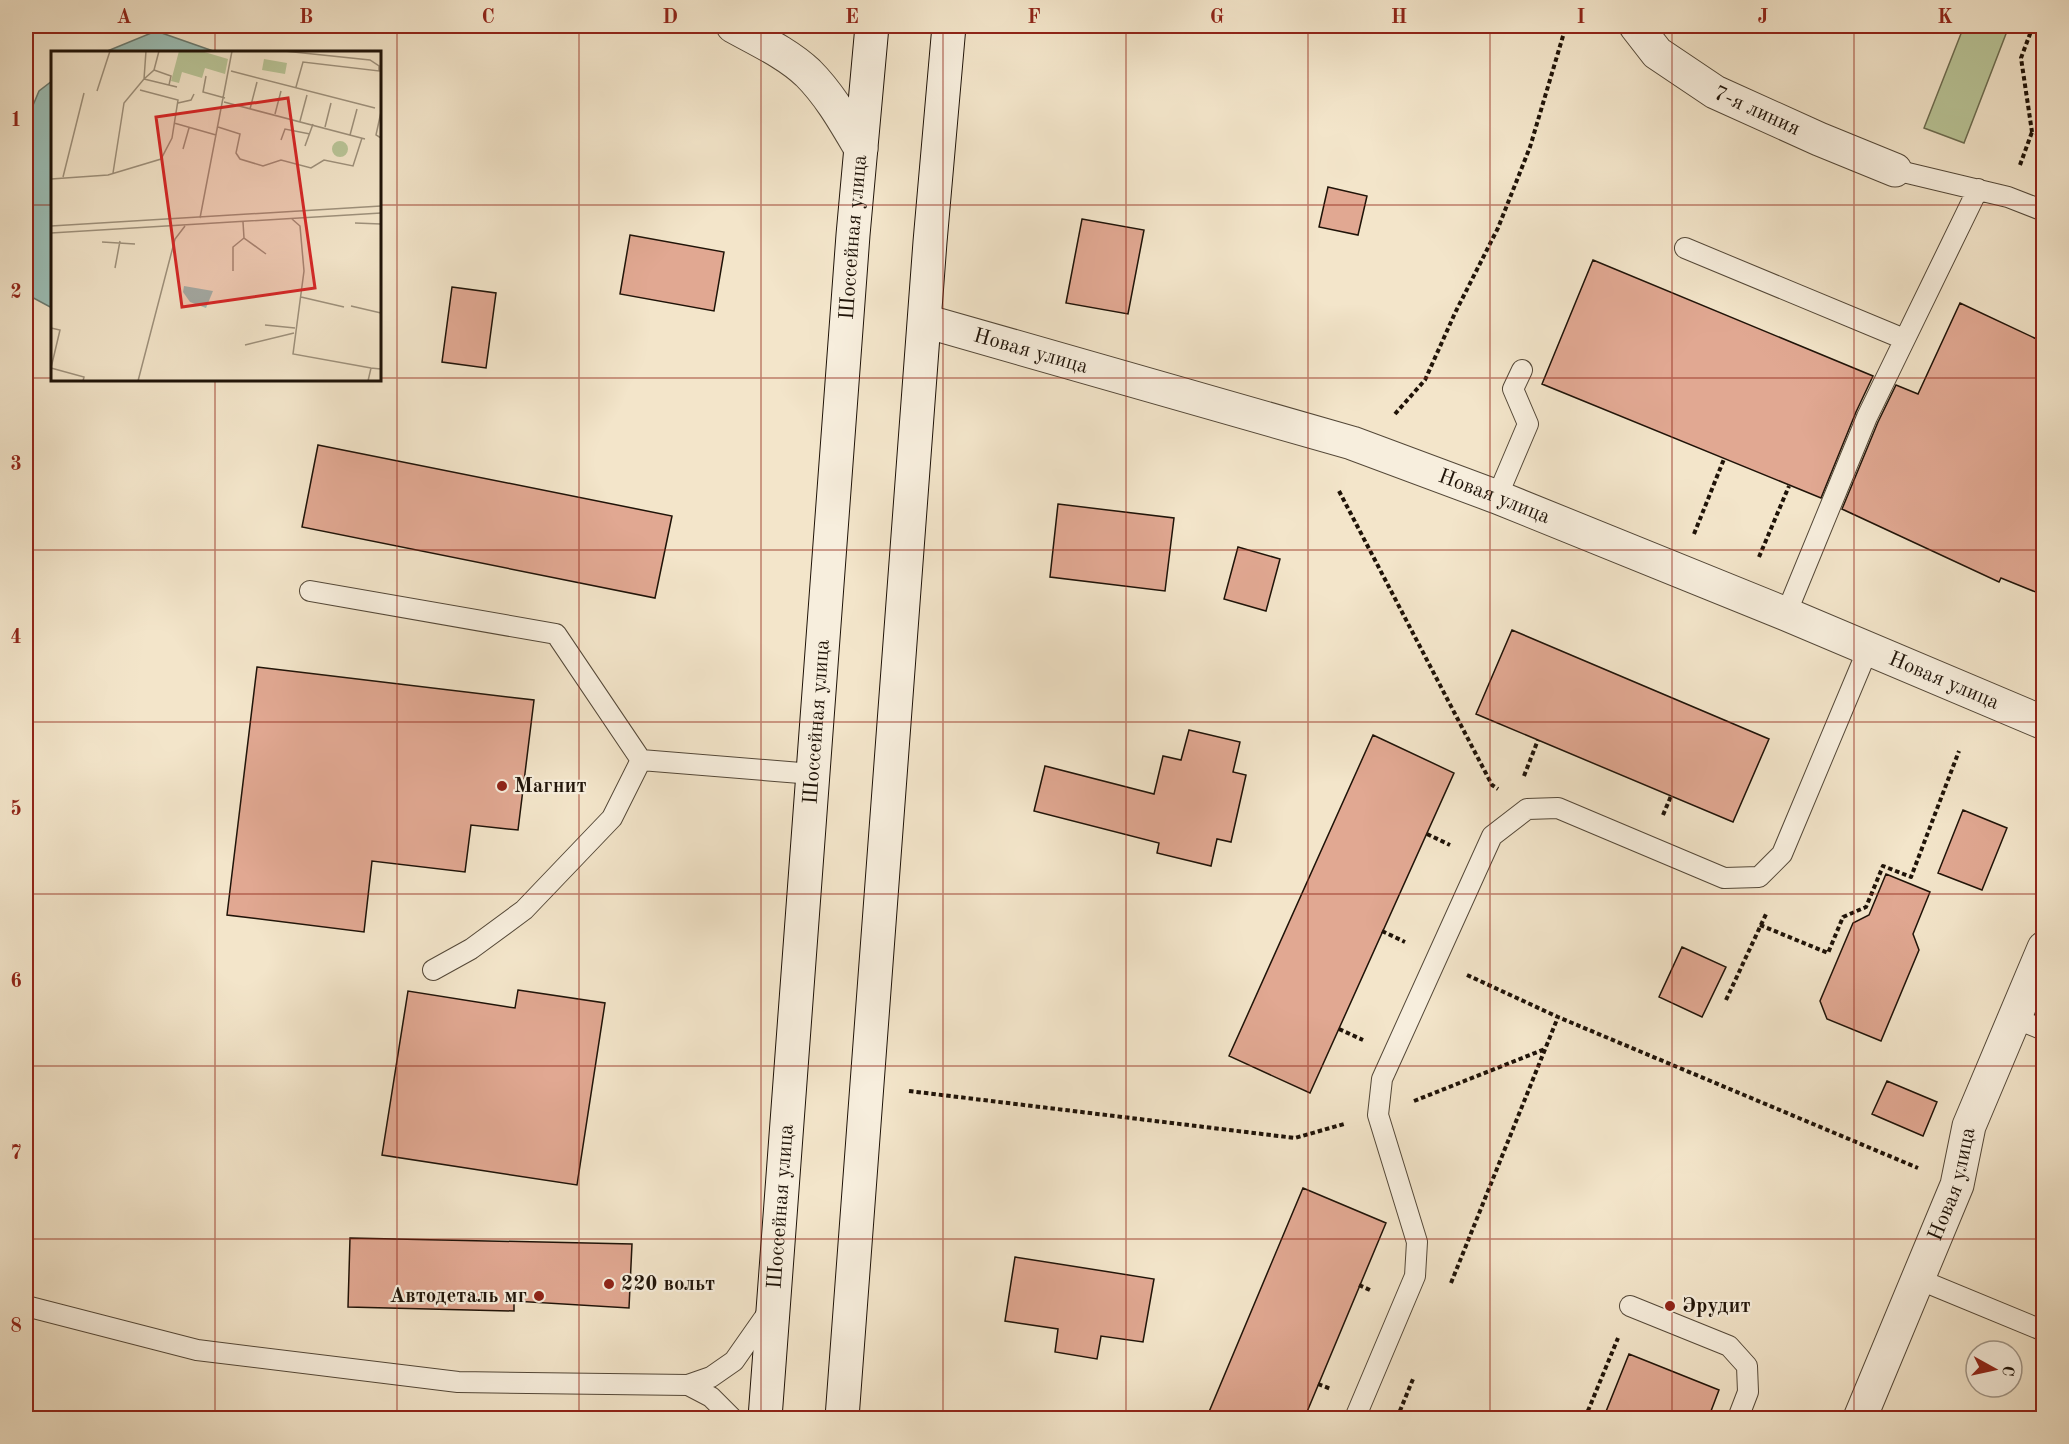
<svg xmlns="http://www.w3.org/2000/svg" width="2069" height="1444" font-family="'Old Standard TT',serif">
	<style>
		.green { fill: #b9c598; stroke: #6c6c50; stroke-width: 1.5 }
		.water { fill: #9bbfb7; stroke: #697a71; stroke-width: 1.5 }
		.building { fill: #e1a892; stroke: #1f1308; stroke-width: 1.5 }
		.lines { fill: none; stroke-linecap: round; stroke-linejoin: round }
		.lane-casing { stroke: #544838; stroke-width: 22 }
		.street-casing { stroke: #544838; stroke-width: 35 }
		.secondary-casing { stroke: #1f1308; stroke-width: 35 }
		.path { stroke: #1f1308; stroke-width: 4; stroke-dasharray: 4.5 3; stroke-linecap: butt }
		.lane { stroke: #f7eedd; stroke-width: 20 }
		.street { stroke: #f7eedd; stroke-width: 33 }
		.secondary { stroke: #f7eedd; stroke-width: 33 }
		.grid { fill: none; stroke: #8f2418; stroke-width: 1.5; stroke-opacity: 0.55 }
		.poi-dot { fill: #8f2418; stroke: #f7eedd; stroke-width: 2 }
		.labels { text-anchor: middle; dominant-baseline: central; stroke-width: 4.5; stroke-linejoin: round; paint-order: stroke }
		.street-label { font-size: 21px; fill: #1f1308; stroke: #f7eedd }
		.poi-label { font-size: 21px; font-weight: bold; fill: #1f1308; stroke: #f7eedd; text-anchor: start }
		.inset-road { fill: none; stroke: #9e917c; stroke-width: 1.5 }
		.view { fill: #d62828; fill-opacity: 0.15; stroke: #d62828; stroke-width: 3 }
		.inset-edge { fill: none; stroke: #1f1308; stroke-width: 3 }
		.neatline { fill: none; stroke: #8f2418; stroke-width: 2 }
		.grid-label { font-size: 20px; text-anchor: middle; font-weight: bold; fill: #8f2418 }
	</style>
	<rect width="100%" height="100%" fill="#f3e5ca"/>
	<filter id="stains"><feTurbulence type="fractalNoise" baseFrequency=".00333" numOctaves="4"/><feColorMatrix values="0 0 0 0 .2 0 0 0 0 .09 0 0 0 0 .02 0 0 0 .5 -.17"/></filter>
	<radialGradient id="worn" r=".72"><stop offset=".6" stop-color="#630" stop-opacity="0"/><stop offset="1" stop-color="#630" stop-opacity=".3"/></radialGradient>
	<!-- green -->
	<path class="green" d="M 1964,26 L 2009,26 L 1964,143 L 1924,128 Z"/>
	<!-- water -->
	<path class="water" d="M 156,31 L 216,52 L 105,52 Z
		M 52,81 L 52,308 L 26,294 L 26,122 L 39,91 Z"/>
	<!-- building -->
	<path class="building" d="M 1328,187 L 1367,196 L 1358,235 L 1319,227 Z
		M 1082,219 L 1144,230 L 1128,314 L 1066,303 Z
		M 630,235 L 724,252 L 714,311 L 620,294 Z
		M 1593,260 L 1873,376 L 1856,412 L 1821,498 L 1542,384 Z
		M 452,287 L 496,293 L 486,368 L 442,362 Z
		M 1960,303 L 2043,342 L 2043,595 L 2001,578 L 1999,582 L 1842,509 L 1878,422 L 1896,385 L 1918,394 Z
		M 318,445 L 672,516 L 655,598 L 302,527 Z
		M 1058,504 L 1174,518 L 1165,591 L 1050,577 Z
		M 1238,547 L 1280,559 L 1266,611 L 1224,599 Z
		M 1512,630 L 1769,739 L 1733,822 L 1476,714 Z
		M 257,667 L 534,700 L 518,830 L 471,825 L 465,872 L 372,861 L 364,932 L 227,915 Z
		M 1189,730 L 1240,742 L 1233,772 L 1246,775 L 1231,842 L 1217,839 L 1211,866 L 1157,853 L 1159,843 L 1034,811 L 1045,766 L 1154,794 L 1163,756 L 1181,760 Z
		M 1373,735 L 1454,773 L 1310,1093 L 1229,1056 Z
		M 1963,810 L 2007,828 L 1982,890 L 1938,873 Z
		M 1886,874 L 1930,892 L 1913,934 L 1919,950 L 1881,1041 L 1827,1019 L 1820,1001 L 1853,923 L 1869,915 Z
		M 1682,947 L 1726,967 L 1702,1017 L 1659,997 Z
		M 518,990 L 605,1003 L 577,1185 L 382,1155 L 408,991 L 515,1008 Z
		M 1887,1081 L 1937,1102 L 1923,1136 L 1872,1114 Z
		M 1303,1188 L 1386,1223 L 1304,1419 L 1206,1419 Z
		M 350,1238 L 632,1244 L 629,1308 L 514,1301 L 514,1311 L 348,1307 Z
		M 1015,1257 L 1154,1279 L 1143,1342 L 1101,1336 L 1097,1359 L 1055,1352 L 1058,1329 L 1005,1321 Z
		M 1629,1354 L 1719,1390 L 1708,1419 L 1603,1419 Z"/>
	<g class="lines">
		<defs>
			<path id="lane" d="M 1895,170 L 2008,197 L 2044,211
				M 1685,248 L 1904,339
				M 1497,497 L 1528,424 L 1513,389 L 1522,370
				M 310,591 L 556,634 L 641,760
				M 1786,614 L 1867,417 L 1978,189
				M 433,970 L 471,949 L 524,910 L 612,818 L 641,760 L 813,774
				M 2014,1018 L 2044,1030
				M 1918,1279 L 2044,1331
				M 26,1306 L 197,1350 L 458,1382 L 688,1385 L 711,1377 L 734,1361 L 769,1311
				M 1630,1306 L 1729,1346 L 1747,1366 L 1748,1392 L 1738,1418
				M 688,1385 L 711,1397 L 732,1418
				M 1355,1418 L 1415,1276 L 1417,1242 L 1378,1115 L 1382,1079 L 1492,836 L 1527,809 L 1558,808 L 1724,878 L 1759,877 L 1782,854 L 1868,649"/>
			<g id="street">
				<path d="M 733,26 C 758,40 787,53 808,73 C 830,95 845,122 861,149"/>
				<path id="s1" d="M 1636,26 L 1657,53 L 1715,92 L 1819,139 L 1895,170"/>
				<path id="s2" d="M 925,321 L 1352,443 L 1497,497 L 1786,614 L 2044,723"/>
				<path id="s3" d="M 1860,1418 L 1957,1185 L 1969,1126 L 2044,948"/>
			</g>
			<g id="secondary">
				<path id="s4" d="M 765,1418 L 853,235 L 872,26"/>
				<path d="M 842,1418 L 930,242 L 949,26"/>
			</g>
		</defs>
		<!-- lane casing -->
		<use href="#lane" class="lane-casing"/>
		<!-- street casing -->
		<use href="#street" class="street-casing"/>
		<!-- secondary casing -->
		<use href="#secondary" class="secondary-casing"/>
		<!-- path -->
		<path class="path" d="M 2033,26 L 2021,58 L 2032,132 L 2044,136
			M 2020,165 L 2032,132
			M 1395,414 L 1425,380 L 1455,313 L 1498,228 L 1530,147 L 1566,26
			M 1339,491 L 1492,785 L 1498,789
			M 1694,534 L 1724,459
			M 1759,557 L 1789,486
			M 1524,776 L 1538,740
			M 1663,815 L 1671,796
			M 1427,834 L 1450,845
			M 1760,925 L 1828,953 L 1843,917 L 1866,907 L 1883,866 L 1911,877 L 1959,751
			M 1382,931 L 1405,942
			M 1467,975 L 1558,1017 L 1918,1168
			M 1726,1000 L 1767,912
			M 1339,1029 L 1363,1040
			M 909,1091 L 1295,1138 L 1344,1124
			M 1414,1101 L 1545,1049
			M 1451,1283 L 1558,1017
			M 1359,1285 L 1372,1291
			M 1318,1384 L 1331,1389
			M 1397,1418 L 1413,1379
			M 1585,1418 L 1618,1338"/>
		<!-- lane -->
		<use href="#lane" class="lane"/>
		<!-- street -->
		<use href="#street" class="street"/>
		<!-- secondary -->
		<use href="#secondary" class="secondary"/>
	</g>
	<!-- grid -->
	<path class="grid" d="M 215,26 L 215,52M 397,26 L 397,1418M 579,26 L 579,1418M 761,26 L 761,1418M 943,26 L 943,1418M 1126,26 L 1126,1418M 1308,26 L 1308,1418M 1490,26 L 1490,1418M 1672,26 L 1672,1418M 1854,26 L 1854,1418M 26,205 L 52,205M 380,205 L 2044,205M 26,378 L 52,378M 380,378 L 2044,378M 215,380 L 215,1418M 26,550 L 2044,550M 26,722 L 2044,722M 26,894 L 2044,894M 26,1066 L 2044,1066M 26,1239 L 2044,1239"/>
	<!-- markers -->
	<g class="poi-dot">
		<circle cx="502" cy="786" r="6"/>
		<circle cx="609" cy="1284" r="6"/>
		<circle cx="539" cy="1296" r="6"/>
		<circle cx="1670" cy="1306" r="6"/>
	</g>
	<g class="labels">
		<!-- street labels -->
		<g class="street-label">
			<text stroke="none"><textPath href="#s1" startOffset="150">7-я линия</textPath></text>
			<text stroke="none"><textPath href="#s4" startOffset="1184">Шоссейная улица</textPath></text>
			<text stroke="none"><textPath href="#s2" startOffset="110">Новая улица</textPath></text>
			<text stroke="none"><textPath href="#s2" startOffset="596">Новая улица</textPath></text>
			<text stroke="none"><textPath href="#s2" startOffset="1082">Новая улица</textPath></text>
			<text stroke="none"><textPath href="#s4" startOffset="698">Шоссейная улица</textPath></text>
			<text stroke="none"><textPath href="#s3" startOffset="252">Новая улица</textPath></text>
			<text stroke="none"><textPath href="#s4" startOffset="212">Шоссейная улица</textPath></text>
		</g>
		<!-- poi labels -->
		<g class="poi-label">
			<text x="514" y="786">Магнит</text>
			<text x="621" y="1284">220 вольт</text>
			<text x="527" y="1296" text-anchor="end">Автодеталь мг</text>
			<text x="1682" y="1306">Эрудит</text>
		</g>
	</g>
	<!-- overview -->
	<g transform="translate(51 51)">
		<rect width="330" height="330" fill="#f3e5ca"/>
		<path d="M 128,0 L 150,0 L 177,8 L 174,23 L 154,17 L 151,27 L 131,21 L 128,32 L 120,30 ZM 213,8 L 236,12 L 234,23 L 211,19 ZM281 98a8 8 0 1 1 16 0a8 8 0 1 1-16 0Z" fill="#b9c598"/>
		<path d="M 133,235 L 162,240 L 155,257 L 139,251 L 132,241 Z" fill="#9bbfb7"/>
		<path class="inset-road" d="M 233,0 L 319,9 L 328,15 L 328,20 L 252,11 L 245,36M 103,19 L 120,25 L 118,34M 180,20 L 324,57M 155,25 L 152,41 L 174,47M 93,28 L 126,36M 93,28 L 103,19 L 108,0M 46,40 L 59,0M 173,51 L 314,88M 127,52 L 140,49 L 143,43M 199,58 L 206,31M 330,61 L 325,84 L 330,87M 224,63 L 230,40M 249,70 L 256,44M 123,72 L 165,84M 167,76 L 189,83 L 185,102 L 189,108 L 212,115 L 230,109 L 260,117 L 273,109 L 302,115 L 311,87M 274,76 L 280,52M 299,84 L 306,58M 230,89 L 234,78 L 259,83M 254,95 L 262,73M 132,98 L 138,77M 62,122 L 73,52 L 93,28 L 95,0M 12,126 L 33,42M 0,128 L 57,124 L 110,108 L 121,87 L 127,49 L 89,39M 149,167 L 181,0M 241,168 L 249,175 L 253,220 L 242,303 L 320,317M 192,171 L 193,187 L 215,203M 304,172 L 330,173M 0,175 L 330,155M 0,182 L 330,162M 51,191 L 84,193M 64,217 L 69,190M 182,220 L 182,196 L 193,187M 250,246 L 293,256M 300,255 L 330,262M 214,274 L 244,277M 0,277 L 9,279 L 0,317M 194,294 L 243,282M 0,317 L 33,326 L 32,330M 87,330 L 124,188 L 134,175M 317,330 L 320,317 L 330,318"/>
		<path class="view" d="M 237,47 L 264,237 L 131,256 L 105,66 Z"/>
		<rect width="330" height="330" class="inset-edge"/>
	</g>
	<!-- margin -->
	<rect width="2069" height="1444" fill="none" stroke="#f3e5ca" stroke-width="66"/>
	<!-- north arrow -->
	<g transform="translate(1994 1369) rotate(98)"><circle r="28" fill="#f7eedd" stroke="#a19688" stroke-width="1.5"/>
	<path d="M0-4.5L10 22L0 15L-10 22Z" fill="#8f2418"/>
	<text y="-9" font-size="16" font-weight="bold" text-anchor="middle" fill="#1f1308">С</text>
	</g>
	<rect x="33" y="33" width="2003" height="1378" class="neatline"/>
	<g class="grid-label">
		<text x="124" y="23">A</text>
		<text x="306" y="23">B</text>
		<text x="488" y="23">C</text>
		<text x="670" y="23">D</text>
		<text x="852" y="23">E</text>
		<text x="1034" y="23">F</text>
		<text x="1217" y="23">G</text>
		<text x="1399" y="23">H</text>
		<text x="1581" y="23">I</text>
		<text x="1763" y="23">J</text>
		<text x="1945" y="23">K</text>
		<text x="16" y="126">1</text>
		<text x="16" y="298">2</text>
		<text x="16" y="470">3</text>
		<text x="16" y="643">4</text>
		<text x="16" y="815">5</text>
		<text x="16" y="987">6</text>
		<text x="16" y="1159">7</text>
		<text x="16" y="1332">8</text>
	</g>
	<rect width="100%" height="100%" filter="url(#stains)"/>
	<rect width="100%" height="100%" fill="url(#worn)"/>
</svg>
